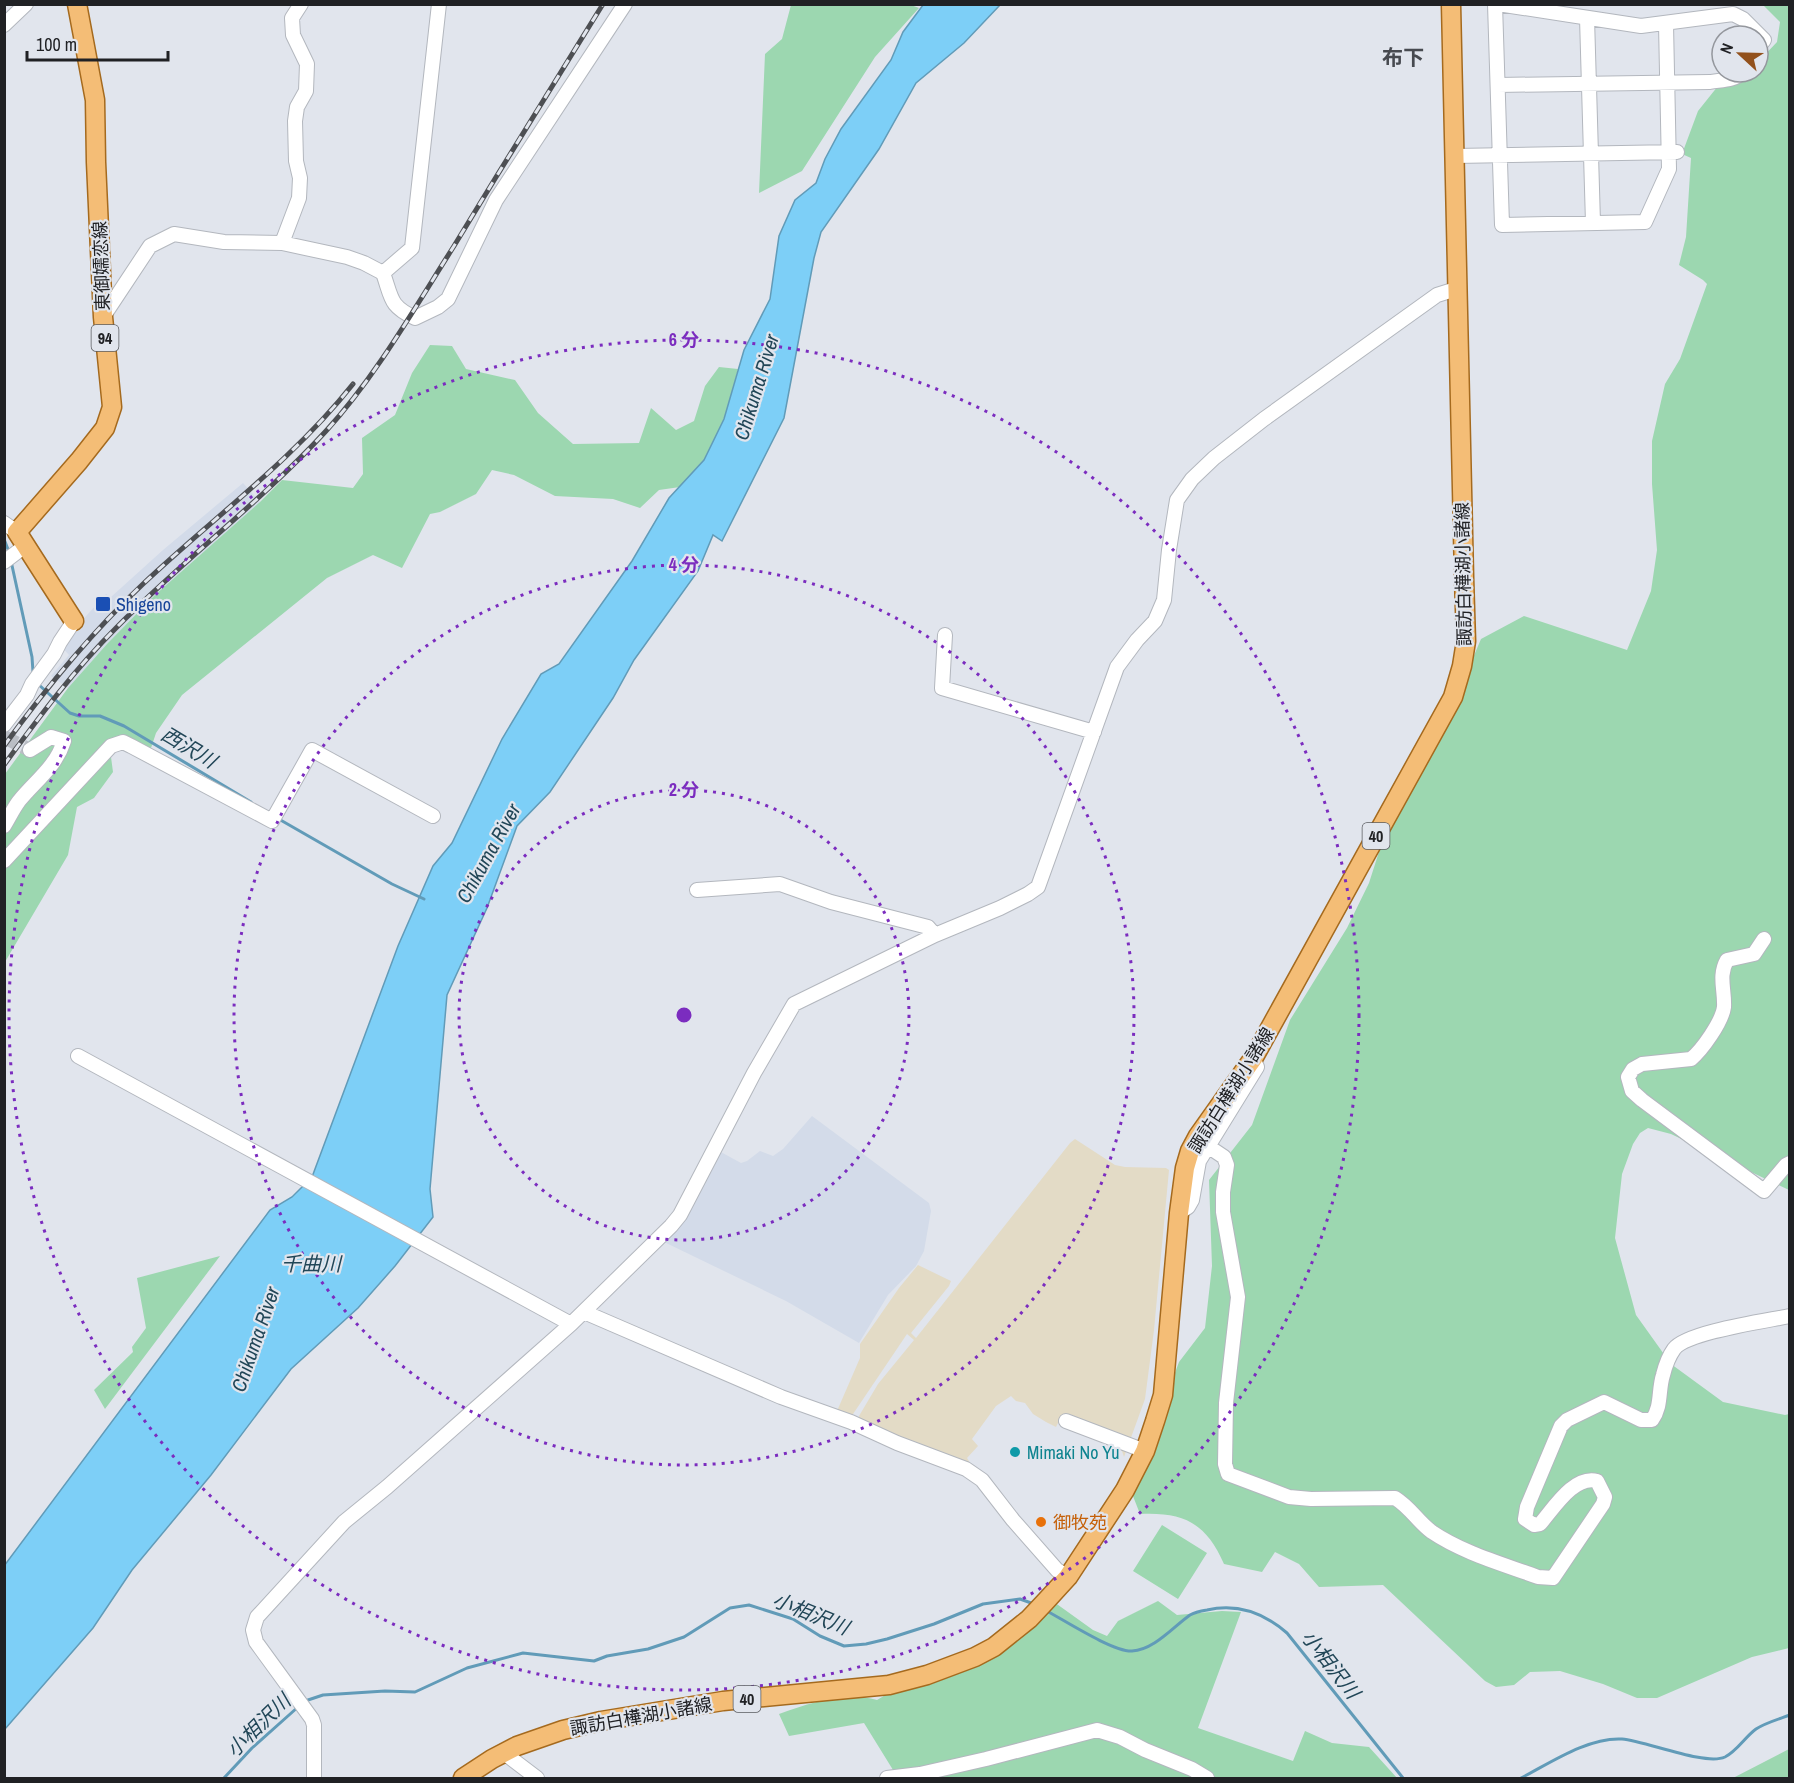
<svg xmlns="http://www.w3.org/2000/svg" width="1794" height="1783" font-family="'Archivo Narrow','Noto Sans JP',sans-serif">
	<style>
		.commercial { fill: #e3dbc6 }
		.built { fill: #d3dbe9 }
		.green { fill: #9cd7b0 }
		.water { fill: #7dcff7; stroke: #619bb8; stroke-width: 1.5 }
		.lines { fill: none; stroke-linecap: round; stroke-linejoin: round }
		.stream { stroke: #619bb8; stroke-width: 3 }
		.minor-tunnel { stroke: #babec5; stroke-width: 14; stroke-dasharray: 14 7; stroke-linecap: butt }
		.minor-casing { stroke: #b3b7be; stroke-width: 16 }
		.major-casing { stroke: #a56a1e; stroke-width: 21 }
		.minor { stroke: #fff; stroke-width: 14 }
		.major { stroke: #f4bd76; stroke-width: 18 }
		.rail-casing { stroke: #4d4f53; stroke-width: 5 }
		.rail { stroke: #e1e5ed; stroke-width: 3; stroke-dasharray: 9; stroke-linecap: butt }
		.ring { fill: none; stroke: #7b2cbf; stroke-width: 3; stroke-dasharray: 3 6 }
		.transit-dot { fill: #1a4fb4; stroke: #e1e5ed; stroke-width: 2 }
		.culture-dot { fill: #0f9aa8; stroke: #e1e5ed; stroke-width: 2 }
		.food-dot { fill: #e8710a; stroke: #e1e5ed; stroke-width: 2 }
		.labels { text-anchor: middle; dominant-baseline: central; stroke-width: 4.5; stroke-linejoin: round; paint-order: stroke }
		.shield { fill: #e1e5ed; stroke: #5a5c60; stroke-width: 1.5 }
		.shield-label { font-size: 16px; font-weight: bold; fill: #202124 }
		.street-label { font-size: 18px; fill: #202124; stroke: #e1e5ed }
		.transit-label { font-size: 18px; fill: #164399; stroke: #e1e5ed; text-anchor: start }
		.culture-label { font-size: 18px; fill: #0d838f; stroke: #e1e5ed; text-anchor: start }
		.food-label { font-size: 18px; fill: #c56008; stroke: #e1e5ed; text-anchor: start }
		.water-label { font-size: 20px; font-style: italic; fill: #214657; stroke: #e1e5ed }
		.quarter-label { font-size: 21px; font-weight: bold; fill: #474a50; stroke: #e1e5ed }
		.centre { fill: #7b2cbf; stroke: #e1e5ed; stroke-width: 3 }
		.ring-label { font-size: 18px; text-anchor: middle; font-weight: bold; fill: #7b2cbf; stroke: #e1e5ed; stroke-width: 4.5; stroke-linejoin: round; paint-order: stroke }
	</style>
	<rect width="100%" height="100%" fill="#e1e5ed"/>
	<!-- commercial -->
	<path class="commercial" d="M 1075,1139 L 1115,1165 L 1125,1167 L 1166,1168 L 1169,1170 L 1154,1330 L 1145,1399 L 1124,1457 L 1122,1451 L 1058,1423 L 1056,1427 L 1046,1422 L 1033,1414 L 1025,1403 L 1016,1401 L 1011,1396 L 996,1406 L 972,1439 L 978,1446 L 967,1458 L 972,1466 L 859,1422 L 859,1416 L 878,1384 L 914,1340 L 907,1334 L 851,1417 L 837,1411 L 860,1358 L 860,1344 L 899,1288 L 918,1265 L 951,1281 L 949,1286 L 911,1333 L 916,1338 L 1070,1143 Z"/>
	<!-- built -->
	<path class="built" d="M 243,483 L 260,502 L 155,595 L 107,644 L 68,688 L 51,676 L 69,655 L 60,645 L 106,594 L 111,597 L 163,550 Z
		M 812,1116 L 929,1203 L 931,1211 L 924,1251 L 916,1266 L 888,1295 L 859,1343 L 786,1301 L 662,1241 L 719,1151 L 741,1163 L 747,1161 L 760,1151 L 773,1156 L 783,1149 Z"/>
	<!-- green -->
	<path class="green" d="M 911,5 L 919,8 L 875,57 L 802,171 L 759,193 L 765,54 L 782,39 L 791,5 Z
		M 1763,5 L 1789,5 L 1789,1190 L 1671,1134 L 1648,1128 L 1640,1133 L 1633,1144 L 1622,1174 L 1615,1238 L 1636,1315 L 1671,1364 L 1723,1402 L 1785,1415 L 1789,1414 L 1789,1648 L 1752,1657 L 1657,1698 L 1637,1698 L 1603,1684 L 1560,1671 L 1530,1672 L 1514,1685 L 1496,1687 L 1485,1681 L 1383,1585 L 1319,1587 L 1299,1564 L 1275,1552 L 1262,1572 L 1224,1564 C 1206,1523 1184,1512 1140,1514 L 1131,1491 L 1179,1362 L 1205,1328 L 1212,1266 L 1209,1180 L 1252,1125 L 1290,1020 L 1347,928 L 1369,883 L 1385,833 L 1433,752 L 1481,639 L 1524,616 L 1627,650 L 1651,591 L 1657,550 L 1652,484 L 1652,441 L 1665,384 L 1680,359 L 1707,284 L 1703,280 L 1679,265 L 1686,237 L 1691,158 L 1682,154 L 1698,111 L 1718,86 L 1740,82 L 1749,72 L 1758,72 L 1758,62 L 1777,42 L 1780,22 Z
		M 430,345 L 452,346 L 466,369 L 515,380 L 538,413 L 573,444 L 639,443 L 651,408 L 676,430 L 694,421 L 705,386 L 719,367 L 738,369 L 726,416 L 704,460 L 680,487 L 659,490 L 640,508 L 613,499 L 555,496 L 514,475 L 492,470 L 476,494 L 440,512 L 430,514 L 402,568 L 373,555 L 327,578 L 182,695 L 156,733 L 150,751 L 117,739 L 111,757 L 113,772 L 94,798 L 77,807 L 68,855 L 5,962 L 5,774 L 68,688 L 107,644 L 155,595 L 260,502 L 282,480 L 353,488 L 363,474 L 362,438 L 395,415 L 412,373 Z
		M 220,1256 L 105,1409 L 94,1390 L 133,1352 L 132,1347 L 146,1328 L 137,1278 Z
		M 1162,1525 L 1207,1553 L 1178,1599 L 1133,1571 Z
		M 1158,1601 L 1177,1615 L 1222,1611 L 1241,1612 L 1198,1728 L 1293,1761 L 1305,1731 L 1332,1743 L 1369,1747 L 1397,1778 L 898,1778 L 864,1723 L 789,1736 L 779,1714 C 811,1703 844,1691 877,1700 L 894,1690 L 928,1681 L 1054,1602 L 1093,1630 L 1107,1636 L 1118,1621 Z
		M 1789,1749 L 1789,1778 L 1733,1778 Z"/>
	<!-- water -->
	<path class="water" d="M 923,5 L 1000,5 L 964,43 L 916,83 L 879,149 L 821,232 L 814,258 L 784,418 L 722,541 L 713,535 L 698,571 L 634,660 L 613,698 L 550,792 L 517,826 L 487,908 L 447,995 L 430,1189 L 433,1217 L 395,1266 L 358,1308 L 291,1369 L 211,1475 L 132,1570 L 93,1628 L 5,1729 L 4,1566 L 270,1210 L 292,1197 L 312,1177 L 398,946 L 433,866 L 452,843 L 502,739 L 541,674 L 559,664 L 632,561 L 669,498 L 704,460 L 724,419 L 744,350 L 770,299 L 779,236 L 795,200 L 816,183 L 825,159 L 841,129 L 891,60 L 903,32 Z"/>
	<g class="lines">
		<!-- stream -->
		<path class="stream" d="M 4,539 L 9,552
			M 11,561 L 32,657 L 33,672
			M 38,684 L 70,713 L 79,716 L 100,716 L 124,726 L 251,802
			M 277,818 L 392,884 L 424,899
			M 1045,1610 C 1064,1620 1113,1652 1132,1651 C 1154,1650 1173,1627 1190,1615 C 1195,1612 1201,1611 1207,1610 C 1238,1603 1264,1613 1287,1633 L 1403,1778
			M 305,1701 L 323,1695 L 385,1691 L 415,1692 L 467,1668 L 523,1653 L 594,1661 L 607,1656 L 648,1649 L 684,1637 L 730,1608 L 749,1605 L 793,1619 L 820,1636 L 844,1646 L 866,1644 L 887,1639 L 934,1624 L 983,1604 L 1020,1599 L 1034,1604
			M 224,1778 L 252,1748 L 298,1707
			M 1521,1778 C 1550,1763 1588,1737 1622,1739 C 1646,1741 1705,1766 1725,1757 C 1737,1751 1745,1737 1756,1729 C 1765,1723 1779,1719 1790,1715"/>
		<!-- minor-tunnel -->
		<path class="minor-tunnel" d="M 4,737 L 30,750"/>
		<defs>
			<path id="minor" d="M 1495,4 L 1502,225 L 1645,222 L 1669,169 L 1666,24
				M 1498,4 L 1641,26 L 1733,14 L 1743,19 L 1764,40 L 1758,48
				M 1587,18 L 1593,223
				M 4,25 L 26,4
				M 1498,85 L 1710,82 C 1720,80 1735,81 1742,72
				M 1455,156 L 1677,152
				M 282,243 L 299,198 L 300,178 L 296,161 L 295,121 L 297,107 L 306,91 L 307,64 L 293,35 L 292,18 L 301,4
				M 383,273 L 412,248 L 439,4
				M 103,317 L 150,246 L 174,234 L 224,242 L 282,243 L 347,257 L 364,263 L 383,273 C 392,298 389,306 415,318 L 438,307 L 448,299 L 496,200 L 625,4
				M 4,523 L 17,532
				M 4,562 L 25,546
				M 945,635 L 942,688 L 1094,732
				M 4,725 L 27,695 L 32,684 L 54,654 L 60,642 L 74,621
				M 4,826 C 9,818 13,809 19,801 C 35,781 56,767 64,741 L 51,737 L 30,750
				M 4,861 L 111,746 L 123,742 L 131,746 L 272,821 L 312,750 L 433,816
				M 697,890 L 780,884 L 831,902 L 928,927 L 935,935
				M 1764,939 L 1754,954 L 1727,960 C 1718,976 1725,990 1724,1007 C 1722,1022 1702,1050 1691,1059 L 1642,1064 L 1633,1069 L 1628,1077 L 1632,1091 L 1642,1100 L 1764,1191 L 1786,1165 L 1790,1163
				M 78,1056 L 571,1324
				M 1209,1147 L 1224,1157 L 1227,1165 L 1223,1192 L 1223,1212 L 1238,1297 L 1226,1403 L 1225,1464 L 1228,1474 L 1289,1497 L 1311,1499 L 1395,1498 C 1411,1508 1418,1522 1432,1532 C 1463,1553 1503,1564 1538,1577 L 1553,1578 L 1603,1504 L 1605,1497 L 1597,1481 C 1574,1475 1554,1508 1540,1524 L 1534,1525 L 1525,1519 L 1527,1507 L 1561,1426 L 1567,1420 L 1604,1402 L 1641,1420 L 1652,1420 C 1662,1406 1658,1391 1663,1375 C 1665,1367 1669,1356 1674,1349 C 1687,1332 1766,1321 1790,1316
				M 1179,1213 L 1188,1207 L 1192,1200 L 1199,1161 L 1257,1067 L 1255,1062
				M 584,1312 L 781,1397 L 851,1422 L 897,1443 L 966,1469 L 982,1480 L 1013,1520 L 1057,1570 L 1068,1577
				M 1066,1421 L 1145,1451
				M 505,1752 L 508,1756 L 537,1778
				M 314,1778 L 314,1725 L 312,1719 L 256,1642 L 253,1630 L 257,1617 L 344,1522 L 387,1487 L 571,1324 L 671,1226 L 680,1215 L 754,1073 L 794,1004 L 935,935 L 1000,908 L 1028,894 L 1038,887 L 1117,667 L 1137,640 L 1155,621 L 1164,600 L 1169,550 L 1177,500 L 1192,479 L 1214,458 L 1264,419 L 1437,295 L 1456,289
				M 887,1778 L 920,1774 L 986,1759 L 1097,1730 L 1120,1737 L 1145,1750 L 1192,1769 L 1207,1778"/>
			<path id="major" d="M 74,621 L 17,532 L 79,461 L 105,428 L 112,407 L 103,317 L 96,162 L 95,100 L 77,4
				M 463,1778 L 492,1759 L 517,1746 L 563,1730 L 601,1721 L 723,1701 L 889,1685 L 927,1675 L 975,1657 L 994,1647 L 1029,1619 L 1045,1602 L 1068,1577 L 1125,1490 L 1145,1451 L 1155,1421 L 1163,1395 L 1179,1213 L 1185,1168 L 1190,1151 L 1198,1136 L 1254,1057 L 1453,697 L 1462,666 L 1466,641 C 1459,429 1456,217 1451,4"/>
		</defs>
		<!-- minor casing -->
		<use href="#minor" class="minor-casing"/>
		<!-- major casing -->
		<use href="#major" class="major-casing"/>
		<!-- minor -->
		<use href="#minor" class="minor"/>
		<!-- major -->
		<use href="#major" class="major"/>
		<defs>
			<path id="rail" d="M 4,746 C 46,688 91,633 143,584 C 213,518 293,460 353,384
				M 4,765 C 39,717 74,670 116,628 C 183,560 261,502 326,431 C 376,376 414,309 454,246 C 503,165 553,85 603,4"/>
		</defs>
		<!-- rail casing -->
		<use href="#rail" class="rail-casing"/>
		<!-- rail -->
		<use href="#rail" class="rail"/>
	</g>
	<!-- distance rings -->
	<g class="ring">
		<circle cx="684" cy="1015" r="225"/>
		<circle cx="684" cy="1015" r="450"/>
		<circle cx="684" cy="1015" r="675"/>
	</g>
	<!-- markers -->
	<rect class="transit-dot" x="95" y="596" width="16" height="16" rx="3"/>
	<circle class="culture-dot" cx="1015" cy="1452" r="6"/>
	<circle class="food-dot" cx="1041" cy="1522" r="6"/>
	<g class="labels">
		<!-- shield labels -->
		<g class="shield">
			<rect x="91.5" y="325" width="27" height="26" rx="4.5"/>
			<rect x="1362.5" y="823" width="27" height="26" rx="4.5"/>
			<rect x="733.5" y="1686" width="27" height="26" rx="4.5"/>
		</g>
		<g class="shield-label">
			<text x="105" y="338">94</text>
			<text x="1376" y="836">40</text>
			<text x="747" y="1699">40</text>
		</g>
		<!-- street labels -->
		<g class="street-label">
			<text transform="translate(101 266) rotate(-92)">東御嬬恋線</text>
			<text transform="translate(1463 574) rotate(-91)">諏訪白樺湖小諸線</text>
			<text transform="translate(1231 1090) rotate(-58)">諏訪白樺湖小諸線</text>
			<text transform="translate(641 1716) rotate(-10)">諏訪白樺湖小諸線</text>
		</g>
		<!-- transit labels -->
		<g class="transit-label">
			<text x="116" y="604">Shigeno</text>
		</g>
		<!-- culture labels -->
		<g class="culture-label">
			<text x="1027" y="1452">Mimaki No Yu</text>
		</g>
		<!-- food labels -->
		<g class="food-label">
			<text x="1053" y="1522">御牧苑</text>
		</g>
		<!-- water labels -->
		<g class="water-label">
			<text transform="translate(756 387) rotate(-73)">Chikuma River</text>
			<text transform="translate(189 747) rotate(31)">西沢川</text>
			<text transform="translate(488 853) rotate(-61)">Chikuma River</text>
			<text x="311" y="1263">千曲川</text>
			<text transform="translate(255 1339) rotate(-71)">Chikuma River</text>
			<text transform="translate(811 1613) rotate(22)">小相沢川</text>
			<text transform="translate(1331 1664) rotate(52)">小相沢川</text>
			<text transform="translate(258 1725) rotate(-44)">小相沢川</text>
		</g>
		<!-- quarter labels -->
		<g class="quarter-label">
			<text x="1403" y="57">布下</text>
		</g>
	</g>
	<circle cx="684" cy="1015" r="9" class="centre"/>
	<g class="ring-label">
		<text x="684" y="346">6 分</text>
		<text x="684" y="571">4 分</text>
		<text x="684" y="796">2 分</text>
	</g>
	<!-- border -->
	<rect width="1794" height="1783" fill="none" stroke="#202124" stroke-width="12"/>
	<!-- north arrow -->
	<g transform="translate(1740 54) rotate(292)"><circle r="28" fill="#e1e5ed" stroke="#94979d" stroke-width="1.5"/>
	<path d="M0-4.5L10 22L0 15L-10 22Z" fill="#92511c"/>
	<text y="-9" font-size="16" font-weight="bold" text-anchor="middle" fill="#202124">N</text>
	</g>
	<!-- scale -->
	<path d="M27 51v9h141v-9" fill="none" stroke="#202124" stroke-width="3"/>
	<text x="36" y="51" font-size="18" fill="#202124" stroke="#e1e5ed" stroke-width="4.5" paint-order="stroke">100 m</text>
</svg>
